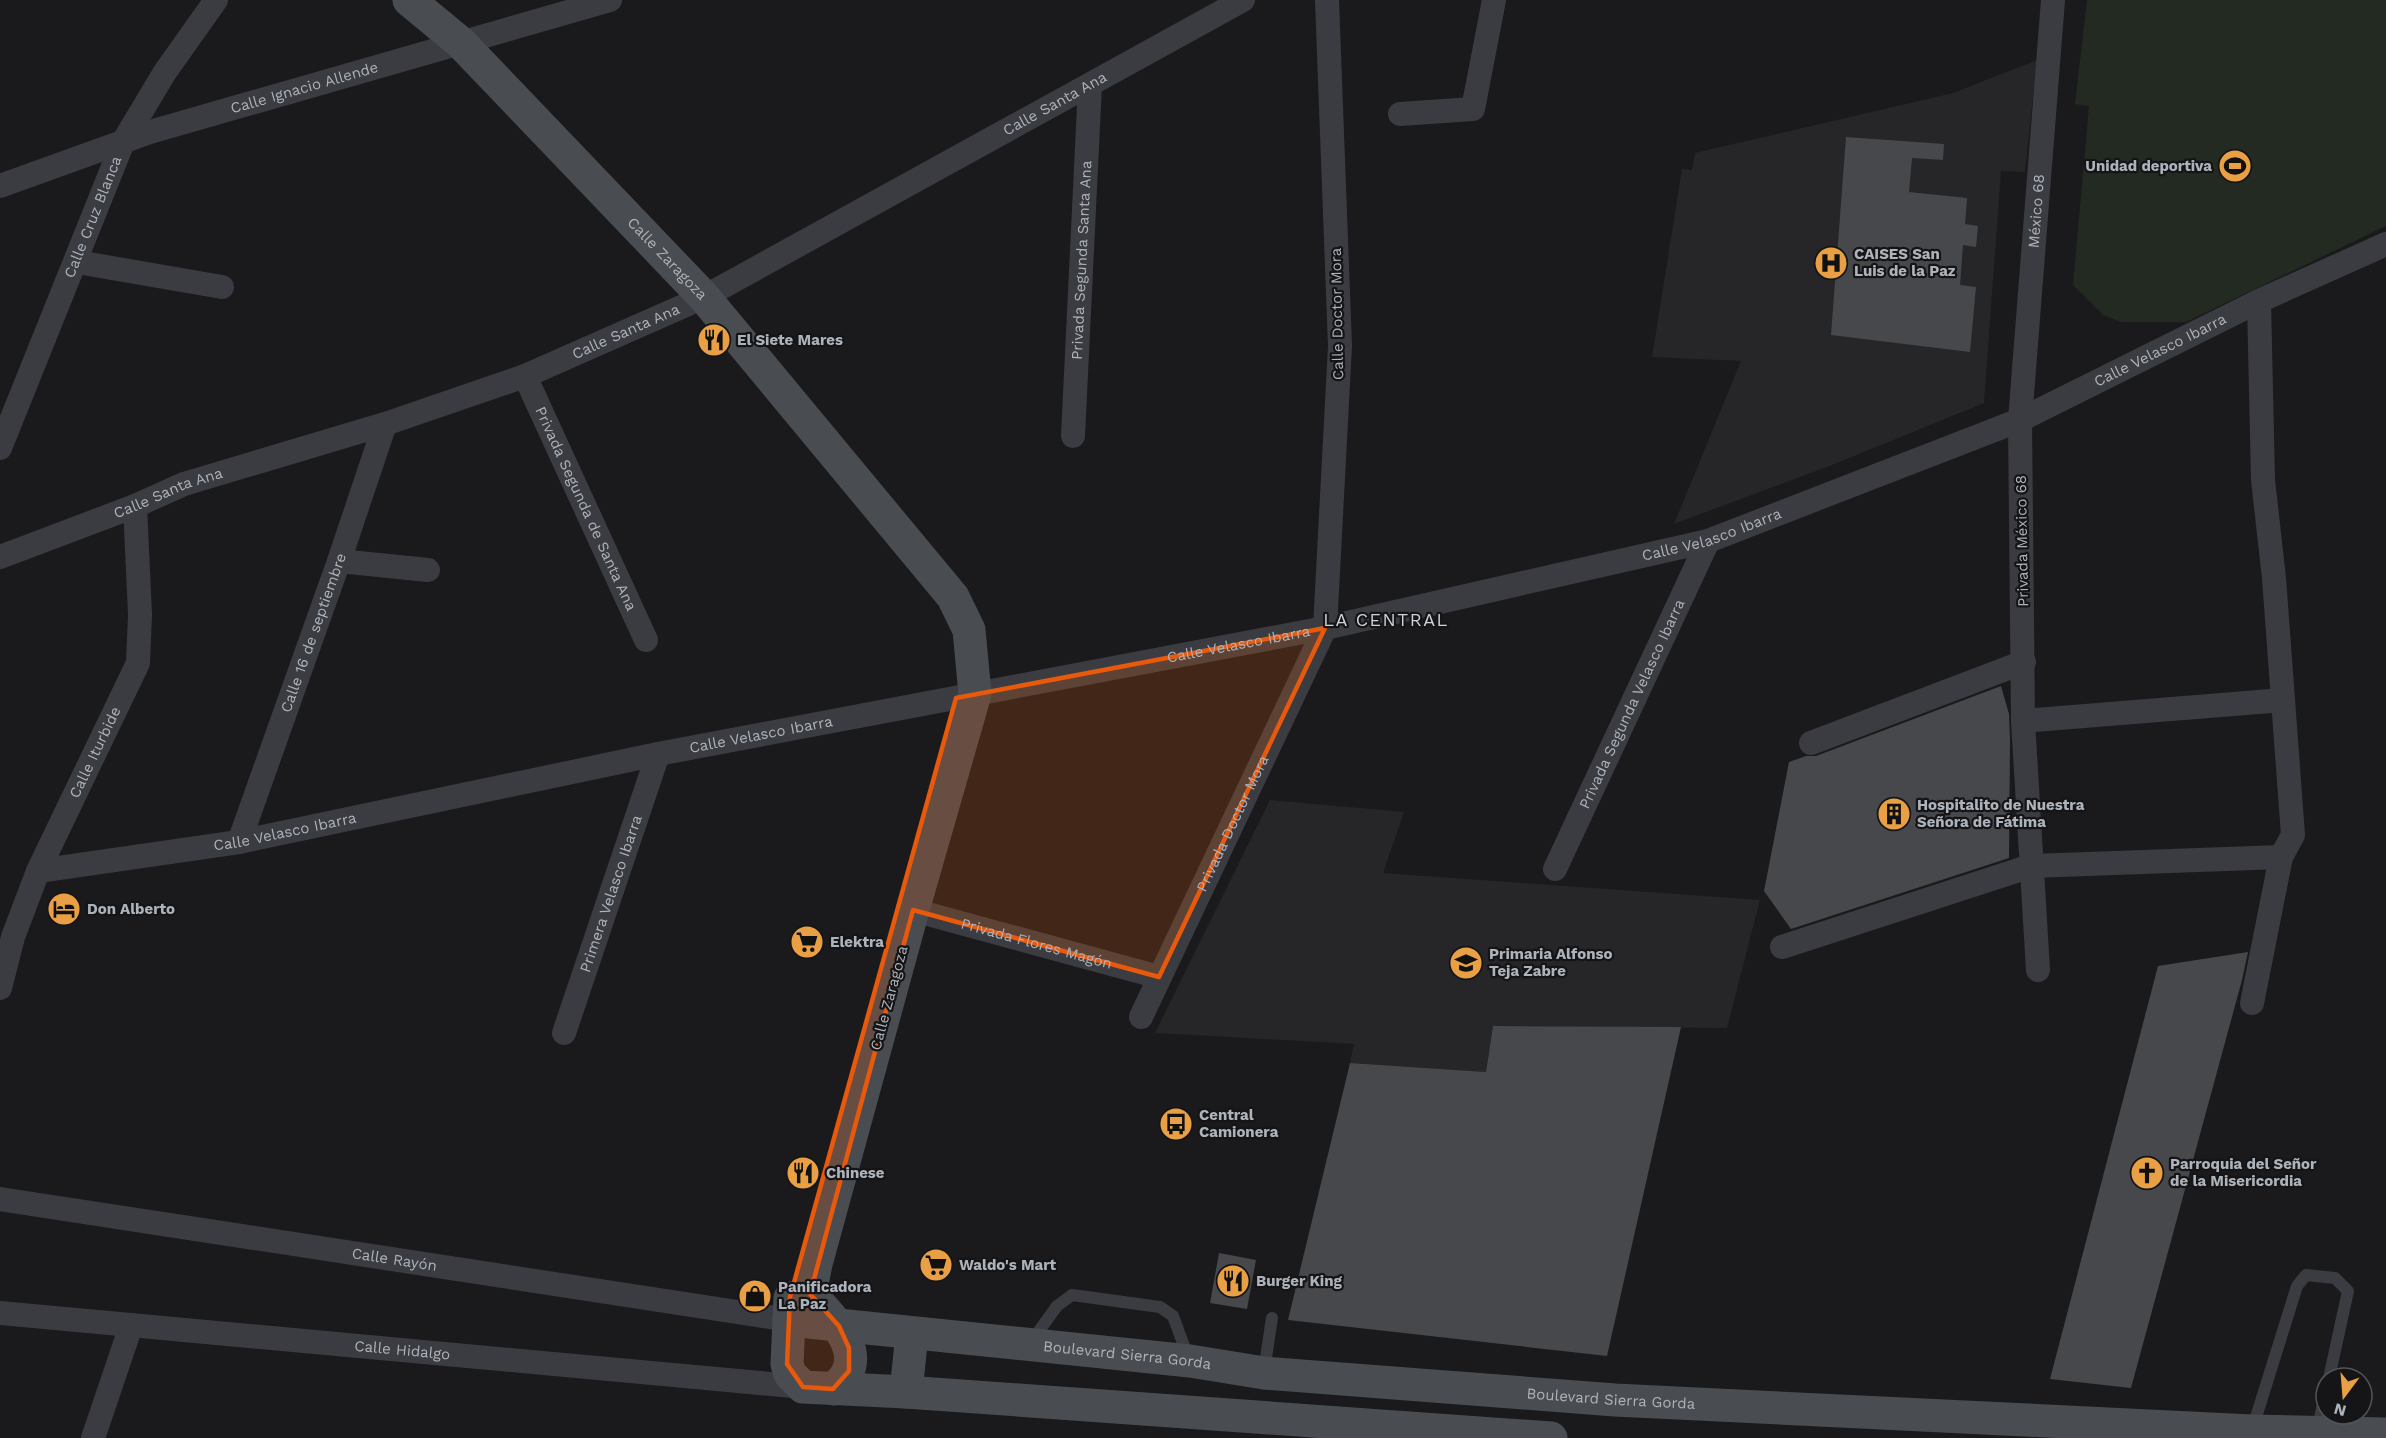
<svg xmlns="http://www.w3.org/2000/svg" width="2386" height="1438" font-family="'Work Sans',sans-serif">
	<style>
		.built { fill: #262629 }
		.green { fill: #222a22 }
		.building { fill: #47484c }
		.lines { fill: none; stroke-linecap: round; stroke-linejoin: round }
		.lane { stroke: #3b3c41; stroke-width: 12 }
		.street { stroke: #3b3c41; stroke-width: 24 }
		.secondary { stroke: #494c50; stroke-width: 33 }
		.marked { fill: #e8590c; fill-opacity: 0.2; stroke: #e8590c; stroke-width: 4.5; stroke-linejoin: round }
		.labels { text-anchor: middle; dominant-baseline: central; stroke-width: 4.5; stroke-linejoin: round; paint-order: stroke }
		.street-label { font-size: 15px; fill: #adb3bb; stroke: #151517 }
		.poi-label { font-size: 15px; font-weight: bold; fill: #adb3bb; stroke: #151517; text-anchor: start }
		.quarter-label { font-size: 18px; letter-spacing: 1.5px; fill: #ced1d7; stroke: #151517 }
	</style>
	<rect width="100%" height="100%" fill="#1a1a1c"/>
	<!-- built -->
	<path class="built" d="M 2037,60 L 2025,172 L 2001,171 L 1984,403 L 1832,465 L 1674,524 L 1741,361 L 1652,357 L 1682,169 L 1692,170 L 1695,153 L 1953,93 Z
		M 1270,800 L 1404,812 L 1383,873 L 1760,900 L 1727,1028 L 1493,1026 L 1486,1072 L 1350,1063 L 1354,1044 L 1155,1033 Z"/>
	<!-- green -->
	<path class="green" d="M 2087,0 L 2386,0 L 2386,226 L 2186,322 L 2121,322 L 2103,315 L 2073,285 L 2089,106 L 2075,104 Z"/>
	<!-- building -->
	<path class="building" d="M 1846,137 L 1944,144 L 1943,160 L 1912,158 L 1909,192 L 1967,198 L 1965,224 L 1978,226 L 1976,247 L 1963,245 L 1960,285 L 1976,287 L 1970,352 L 1831,335 Z
		M 2001,686 L 2009,714 L 2010,740 L 2009,858 L 1791,929 L 1764,891 L 1789,762 L 1806,756 L 1816,756 Z
		M 2248,952 L 2242,980 L 2131,1388 L 2050,1379 L 2158,966 Z
		M 1493,1026 L 1681,1027 L 1607,1356 L 1288,1320 L 1350,1063 L 1486,1072 Z
		M 1219,1253 L 1256,1260 L 1247,1309 L 1210,1303 Z"/>
	<g class="lines">
		<!-- lane -->
		<path class="lane" d="M 1031,1342 L 1057,1306 L 1072,1295 L 1160,1307 L 1173,1316 L 1188,1357
			M 1264,1371 L 1272,1318
			M 2252,1430 L 2297,1286 L 2306,1275 L 2335,1278 L 2348,1291 L 2329,1378
			M 2317,1432 L 2326,1390"/>
		<!-- street -->
		<g class="street">
			<path d="M 1400,114 L 1473,109 L 1494,0"/>
			<path id="s1" d="M 0,186 L 150,132 L 610,0"/>
			<path d="M 77,262 L 222,287"/>
			<path id="s2" d="M 525,376 L 646,640"/>
			<path id="s3" d="M 1073,436 L 1090,85"/>
			<path id="s4" d="M 0,448 L 123,142 L 165,72 L 216,0"/>
			<path id="s5" d="M 0,557 L 135,506 L 184,484 L 385,424 L 525,376 L 704,297 L 1243,0"/>
			<path d="M 339,561 L 428,570"/>
			<path d="M 2023,721 L 2283,700"/>
			<path d="M 1811,743 L 2024,662"/>
			<path id="s6" d="M 239,842 L 339,561 L 385,424"/>
			<path id="s7" d="M 1555,869 L 1708,541"/>
			<path id="s8" d="M 38,871 L 239,842 L 658,754 L 1325,628 L 1708,541 L 2020,420 L 2259,301 L 2386,244"/>
			<path id="s9" d="M 913,910 L 1159,977"/>
			<path d="M 1782,947 L 2031,866 L 2281,857"/>
			<path id="s10" d="M 2038,970 L 2023,721 L 2020,420 L 2053,0"/>
			<path id="s11" d="M 0,988 L 13,937 L 38,871 L 138,663 L 140,614 L 135,506"/>
			<path d="M 2252,1003 L 2281,857 L 2293,835 L 2274,578 L 2263,480 L 2259,301"/>
			<path id="s12" d="M 1141,1017 L 1325,628 L 1340,346 L 1327,0"/>
			<path id="s13" d="M 564,1033 L 658,754"/>
			<path id="s14" d="M 0,1199 L 789,1320"/>
			<path id="s15" d="M 0,1313 L 803,1387"/>
			<path d="M 93,1438 L 131,1326"/>
		</g>
		<!-- secondary -->
		<g class="secondary">
			<path id="s16" d="M 409,0 L 461,43 L 704,297 L 953,597 L 969,630 L 975,694 L 913,910 L 816,1264 L 810,1294 C 834,1320 874,1358 833,1389"/>
			<path d="M 790,1298 L 787,1364 L 790,1374 L 803,1387 L 906,1392 L 1551,1438"/>
			<path id="s17" d="M 789,1320 L 1190,1361 L 1264,1373 L 1615,1400 L 2252,1431 L 2386,1434"/>
			<path d="M 906,1392 L 912,1334"/>
		</g>
	</g>
	<!-- marked area -->
	<path class="marked" d="M 1325,628 L 1159,977 L 913,910 L 810,1294 L 839,1326 L 849,1348 L 849,1371 L 833,1389 L 803,1387 L 787,1364 L 790,1297 L 956,698 Z"/>
	<!-- icons -->
	<defs>
		<symbol id="stadium-disc" viewBox="-11 -11 22 22"><circle r="9.5" fill="#e9a045" stroke="#151517"/><path d="M0-5a6.5 5 0 1 0 0 10a6.5 5 0 1 0 0-10ZM-3.5-1.8h7v3.6h-7Z" fill="#111"/></symbol>
		<symbol id="hospital-disc" viewBox="-11 -11 22 22"><circle r="9.5" fill="#e9a045" stroke="#151517"/><path d="M-5-5h3v3.5h4V-5h3V5h-3V1.5h-4V5h-3Z" fill="#111"/></symbol>
		<symbol id="restaurant-disc" viewBox="-11 -11 22 22"><circle r="9.5" fill="#e9a045" stroke="#151517"/><path d="M-5-6h1v4h1v-4h1v4h1v-4h1v5L-1.5 .5V6h-2V.5L-5-1ZM5-6V6H3V1.5H1.5Q1.5-4 5-6Z" fill="#111"/></symbol>
		<symbol id="building-disc" viewBox="-11 -11 22 22"><circle r="9.5" fill="#e9a045" stroke="#151517"/><path d="M-4-6H4V6H1V3H-1V6H-4ZM-2.5-4.3h1.7v1.8h-1.7ZM.8-4.3h1.7v1.8H.8ZM-2.5-1h1.7V.8h-1.7ZM.8-1h1.7V.8H.8Z" fill="#111"/></symbol>
		<symbol id="hotel-disc" viewBox="-11 -11 22 22"><circle r="9.5" fill="#e9a045" stroke="#151517"/><path d="M-6-4.5h1.5V1H6V5H4.5V3h-9V5H-6ZM-4 0a1.8 1.8 0 1 1 3.6 0ZM.5 0V-2.5h3Q6-2.5 6 0Z" fill="#111"/></symbol>
		<symbol id="supermarket-disc" viewBox="-11 -11 22 22"><circle r="9.5" fill="#e9a045" stroke="#151517"/><path d="M-6-5.5h2.5l.6 2H6L4.5 2H-2.5L-4.4-4H-6ZM-1.5 3.2a1.3 1.3 0 1 0 .1 0ZM3 3.2a1.3 1.3 0 1 0 .1 0Z" fill="#111"/></symbol>
		<symbol id="school-disc" viewBox="-11 -11 22 22"><circle r="9.5" fill="#e9a045" stroke="#151517"/><path d="M0-5L7-2L0 1L-7-2ZM-4 1L0 2.5L4 1V4Q0 6-4 4Z" fill="#111"/></symbol>
		<symbol id="bus-disc" viewBox="-11 -11 22 22"><circle r="9.5" fill="#e9a045" stroke="#151517"/><path d="M-5-6H5V4H4V6H2V4H-2V6H-4V4H-5ZM-3.5-4V0h7V-4ZM-3.5 1.2v1.5H-2V1.2ZM2 1.2v1.5H3.5V1.2Z" fill="#111"/></symbol>
		<symbol id="church-disc" viewBox="-11 -11 22 22"><circle r="9.5" fill="#e9a045" stroke="#151517"/><path d="M-1.2-6h2.4v3.5h3.3v2.4h-3.3V6h-2.4V-.1h-3.3v-2.4h3.3Z" fill="#111"/></symbol>
		<symbol id="shop-disc" viewBox="-11 -11 22 22"><circle r="9.5" fill="#e9a045" stroke="#151517"/><path d="M-5-2.5h2.3a2.7 3.5 0 0 1 5.4 0H5L5.5 6h-11ZM-1.5-2.5h3a1.5 2.3 0 0 0-3 0Z" fill="#111"/></symbol>
	</defs>
	<g fill-rule="evenodd">
		<use href="#stadium-disc" x="2216" y="147" width="38" height="38"/>
		<use href="#hospital-disc" x="1812" y="244" width="38" height="38"/>
		<use href="#restaurant-disc" x="695" y="321" width="38" height="38"/>
		<use href="#building-disc" x="1875" y="795" width="38" height="38"/>
		<use href="#hotel-disc" x="45" y="890" width="38" height="38"/>
		<use href="#supermarket-disc" x="788" y="923" width="38" height="38"/>
		<use href="#school-disc" x="1447" y="944" width="38" height="38"/>
		<use href="#bus-disc" x="1157" y="1105" width="38" height="38"/>
		<use href="#restaurant-disc" x="784" y="1154" width="38" height="38"/>
		<use href="#church-disc" x="2128" y="1154" width="38" height="38"/>
		<use href="#supermarket-disc" x="917" y="1246" width="38" height="38"/>
		<use href="#restaurant-disc" x="1214" y="1262" width="38" height="38"/>
		<use href="#shop-disc" x="736" y="1277" width="38" height="38"/>
	</g>
	<g class="labels">
		<!-- street labels -->
		<g class="street-label">
			<text stroke="none"><textPath href="#s1" startOffset="320">Calle Ignacio Allende</textPath></text>
			<text stroke="none"><textPath href="#s5" startOffset="1152">Calle Santa Ana</textPath></text>
			<text stroke="none"><textPath href="#s10" startOffset="760">México 68</textPath></text>
			<text stroke="none"><textPath href="#s4" startOffset="249">Calle Cruz Blanca</textPath></text>
			<text stroke="none"><textPath href="#s16" startOffset="366">Calle Zaragoza</textPath></text>
			<text stroke="none"><textPath href="#s3" startOffset="176">Privada Segunda Santa Ana</textPath></text>
			<text transform="translate(1337 314) rotate(-91)">Calle Doctor Mora</text>
			<text stroke="none"><textPath href="#s5" startOffset="666">Calle Santa Ana</textPath></text>
			<text stroke="none"><textPath href="#s8" startOffset="2194">Calle Velasco Ibarra</textPath></text>
			<text stroke="none"><textPath href="#s5" startOffset="180">Calle Santa Ana</textPath></text>
			<text stroke="none"><textPath href="#s2" startOffset="146">Privada Segunda de Santa Ana</textPath></text>
			<text stroke="none"><textPath href="#s8" startOffset="1708">Calle Velasco Ibarra</textPath></text>
			<text transform="translate(2022 541) rotate(-91)">Privada México 68</text>
			<text stroke="none"><textPath href="#s6" startOffset="222">Calle 16 de septiembre</textPath></text>
			<text stroke="none"><textPath href="#s8" startOffset="1222">Calle Velasco Ibarra</textPath></text>
			<text stroke="none"><textPath href="#s7" startOffset="182">Privada Segunda Velasco Ibarra</textPath></text>
			<text stroke="none"><textPath href="#s8" startOffset="736">Calle Velasco Ibarra</textPath></text>
			<text stroke="none"><textPath href="#s11" startOffset="255">Calle Iturbide</textPath></text>
			<text stroke="none"><textPath href="#s12" startOffset="214">Privada Doctor Mora</textPath></text>
			<text stroke="none"><textPath href="#s8" startOffset="250">Calle Velasco Ibarra</textPath></text>
			<text stroke="none"><textPath href="#s13" startOffset="147">Primera Velasco Ibarra</textPath></text>
			<text stroke="none"><textPath href="#s9" startOffset="128">Privada Flores Magón</textPath></text>
			<text transform="translate(889 998) rotate(-75)">Calle Zaragoza</text>
			<text stroke="none"><textPath href="#s14" startOffset="399">Calle Rayón</textPath></text>
			<text stroke="none"><textPath href="#s15" startOffset="404">Calle Hidalgo</textPath></text>
			<text stroke="none"><textPath href="#s17" startOffset="340">Boulevard Sierra Gorda</textPath></text>
			<text stroke="none"><textPath href="#s17" startOffset="826">Boulevard Sierra Gorda</textPath></text>
		</g>
		<!-- poi labels -->
		<g class="poi-label">
			<text x="2212" y="166" text-anchor="end">Unidad deportiva</text>
			<text x="1854" y="254">CAISES San<tspan x="1854" dy="17">Luis de la Paz</tspan></text>
			<text x="737" y="340">El Siete Mares</text>
			<text x="1917" y="805">Hospitalito de Nuestra<tspan x="1917" dy="17">Señora de Fátima</tspan></text>
			<text x="87" y="909">Don Alberto</text>
			<text x="830" y="942">Elektra</text>
			<text x="1489" y="954">Primaria Alfonso<tspan x="1489" dy="17">Teja Zabre</tspan></text>
			<text x="1199" y="1115">Central<tspan x="1199" dy="17">Camionera</tspan></text>
			<text x="2170" y="1164">Parroquia del Señor<tspan x="2170" dy="17">de la Misericordia</tspan></text>
			<text x="826" y="1173">Chinese</text>
			<text x="959" y="1265">Waldo's Mart</text>
			<text x="1256" y="1281">Burger King</text>
			<text x="778" y="1287">Panificadora<tspan x="778" dy="17">La Paz</tspan></text>
		</g>
		<!-- quarter labels -->
		<g class="quarter-label">
			<text x="1386" y="619">LA CENTRAL</text>
		</g>
	</g>
	<!-- north arrow -->
	<g transform="translate(2344 1396) rotate(196)"><circle r="28" fill="#151517" stroke="#525459" stroke-width="1.5"/>
	<path d="M0-4.5L10 22L0 15L-10 22Z" fill="#e9a045"/>
	<text y="-9" font-size="16" font-weight="bold" text-anchor="middle" fill="#adb3bb">N</text>
	</g>
</svg>
